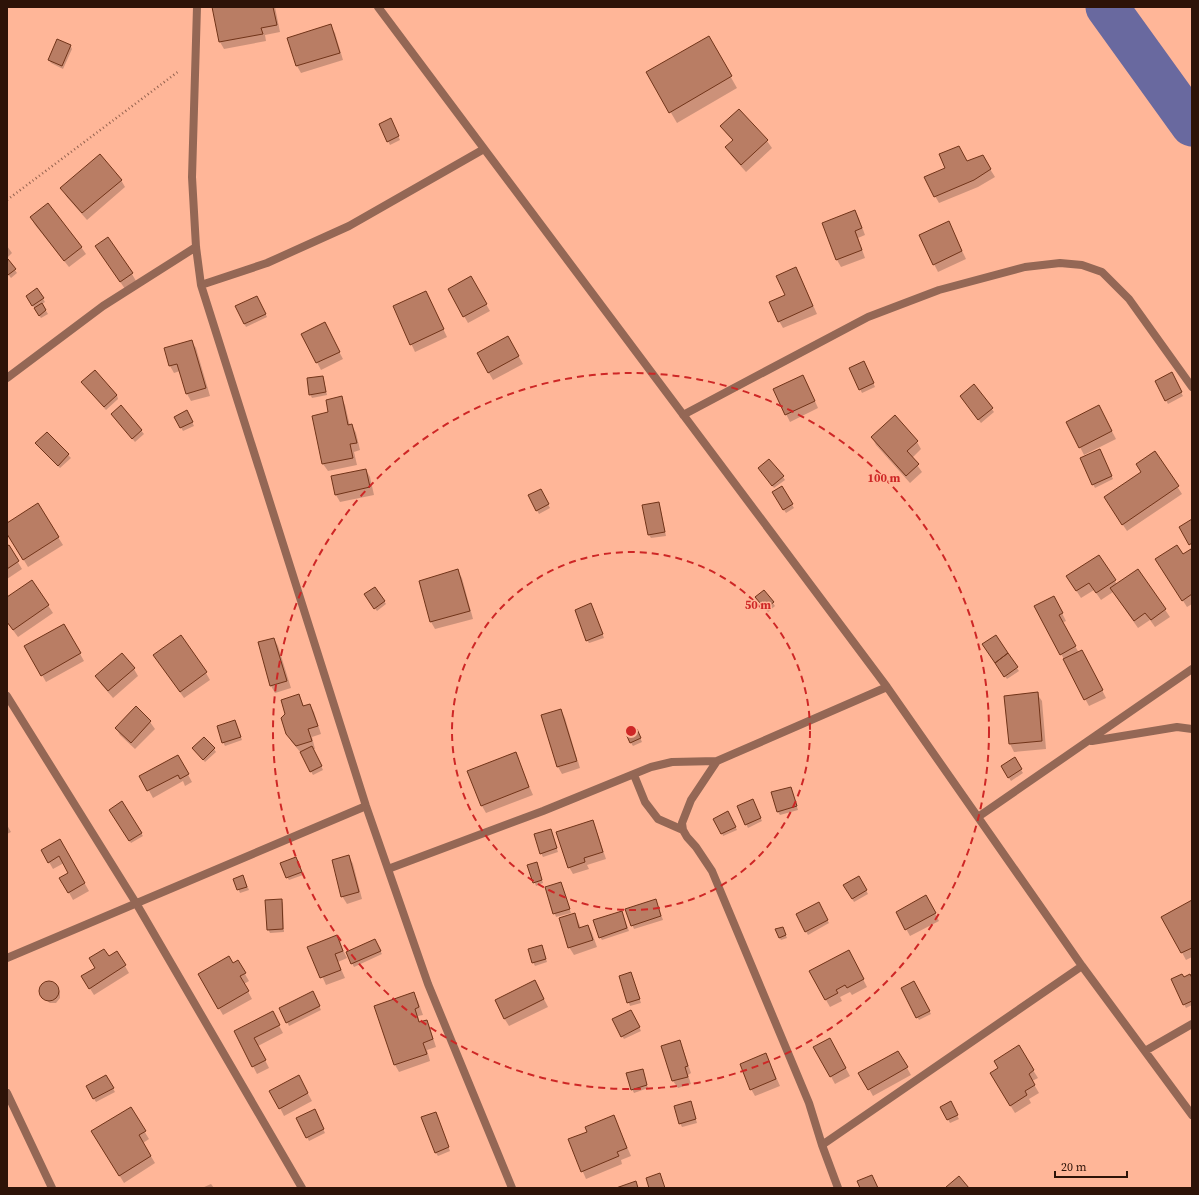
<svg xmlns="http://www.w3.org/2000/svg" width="1199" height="1195" font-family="'Source Serif 4',serif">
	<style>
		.shadow { fill: #0003 }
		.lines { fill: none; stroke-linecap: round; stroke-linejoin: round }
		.river { stroke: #69699f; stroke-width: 43 }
		.building { fill: #b97d64; stroke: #713419 }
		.path { stroke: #93624e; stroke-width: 2.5; stroke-dasharray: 1 3; stroke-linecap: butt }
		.street { stroke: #946755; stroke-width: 8 }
		.ring { fill: none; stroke: #ce2726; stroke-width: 2; stroke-dasharray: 7 5 }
		.centre { fill: #ce2726; stroke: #ffb698; stroke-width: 2 }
		.ring-label { font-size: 12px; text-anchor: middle; font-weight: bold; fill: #ce2726; stroke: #ffb698; stroke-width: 3; stroke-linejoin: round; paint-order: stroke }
	</style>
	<rect width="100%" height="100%" fill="#ffb698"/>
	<!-- shadow -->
	<path class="shadow" d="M 213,7 L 275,7 L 280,32 L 265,35 L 266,41 L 224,49 L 220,42 Z
		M 330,25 L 335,33 L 343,60 L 301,73 L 297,66 L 288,38 Z
		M 708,37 L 737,88 L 677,123 L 647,72 Z
		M 70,45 L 72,49 L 63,69 L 51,63 L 49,60 Z
		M 739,110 L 767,141 L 772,148 L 746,172 L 731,155 L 727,147 L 733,141 L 726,133 L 722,126 Z
		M 392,123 L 400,140 L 390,145 L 380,124 Z
		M 982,156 L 995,177 L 978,187 L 939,203 L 935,196 L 947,168 Z
		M 121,180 L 125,187 L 87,220 L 66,196 L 62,188 Z
		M 855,211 L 859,219 L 865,235 L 858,238 L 865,258 L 841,267 L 837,260 Z
		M 31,218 L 81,247 L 86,254 L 69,267 L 35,225 Z
		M 952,230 L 966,259 L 938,272 L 934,264 Z
		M 7,246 L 12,253 L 7,258 Z
		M 101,253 L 132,274 L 136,281 L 125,289 Z
		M 8,260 L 17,273 L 11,278 L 7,273 Z
		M 800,276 L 817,314 L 783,328 L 779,321 L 786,296 Z
		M 471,278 L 490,311 L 468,323 L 449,290 Z
		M 37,289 L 45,302 L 42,304 L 48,314 L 41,318 L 29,300 Z
		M 426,292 L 447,337 L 415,352 L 394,307 Z
		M 259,300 L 267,317 L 246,327 L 236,307 Z
		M 328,331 L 343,359 L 321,370 L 302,334 Z
		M 508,338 L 523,364 L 493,380 L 478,354 Z
		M 191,341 L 196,348 L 210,396 L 191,401 L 187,394 L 180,371 L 174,373 L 170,366 Z
		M 866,366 L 875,387 L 862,393 L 850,369 Z
		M 323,377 L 324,380 L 327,395 L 312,398 L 310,394 Z
		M 1173,377 L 1183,396 L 1168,404 L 1156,381 Z
		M 807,383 L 818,408 L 790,422 L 786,414 Z
		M 974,385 L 994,412 L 981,423 L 963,399 Z
		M 85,386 L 117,395 L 118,399 L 106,410 Z
		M 341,397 L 345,405 L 350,426 L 352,425 L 356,433 L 360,450 L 354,452 L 357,465 L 328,471 L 323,464 L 330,413 Z
		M 121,406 L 144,434 L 135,442 L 114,417 Z
		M 187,411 L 194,426 L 183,431 L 175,417 Z
		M 1103,414 L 1116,439 L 1084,455 L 1080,447 Z
		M 47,433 L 71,458 L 60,468 L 37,444 Z
		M 872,437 L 917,442 L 921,449 L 912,458 L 922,472 L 910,483 L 876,445 Z
		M 1155,452 L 1182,494 L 1127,531 L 1109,504 L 1142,472 Z
		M 1101,454 L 1113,479 L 1095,488 L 1093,484 Z
		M 366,470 L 370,477 L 374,495 L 340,502 L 336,495 Z
		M 761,471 L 783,477 L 785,480 L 774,488 Z
		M 781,487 L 794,508 L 786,513 L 773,493 Z
		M 540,490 L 550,508 L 539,514 L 529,496 Z
		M 658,503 L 660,506 L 666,536 L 651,538 L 649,535 Z
		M 38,505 L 63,545 L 28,567 L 7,532 L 7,524 Z
		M 8,546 L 22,569 L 7,579 L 7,547 Z
		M 1192,552 L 1192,604 L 1187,607 L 1161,566 Z
		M 457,570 L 462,578 L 473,619 L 435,629 L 431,622 L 420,581 Z
		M 1138,570 L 1170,617 L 1155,627 L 1150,620 L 1138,628 L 1113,592 L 1101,600 L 1094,590 L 1081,598 L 1072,584 L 1115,581 L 1117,585 Z
		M 32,581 L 53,613 L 18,637 L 7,622 L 7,599 Z
		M 764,591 L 775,606 L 768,612 L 759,600 Z
		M 1054,597 L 1066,621 L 1062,623 L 1079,653 L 1086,658 L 1106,698 L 1089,706 L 1036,607 Z
		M 367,598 L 384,601 L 386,604 L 377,611 Z
		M 593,608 L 604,638 L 589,643 L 587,640 Z
		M 64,625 L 84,661 L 46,682 L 26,647 Z
		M 995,636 L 1019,671 L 1007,679 L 985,648 Z
		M 274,639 L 278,646 L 291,688 L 275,693 L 271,686 Z
		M 159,662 L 206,673 L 210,680 L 184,698 Z
		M 134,669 L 138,676 L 113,698 L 101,684 L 97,677 Z
		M 1037,694 L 1042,701 L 1046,749 L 1014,752 L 1010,744 L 1005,697 Z
		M 299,695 L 304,706 L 310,705 L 314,712 L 321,734 L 312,737 L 315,749 L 313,749 L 323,770 L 313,775 L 301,753 L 291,741 L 287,733 Z
		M 561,710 L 565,718 L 577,759 L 558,765 Z
		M 235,721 L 242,740 L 225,746 L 223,742 Z
		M 150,722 L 155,729 L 135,749 L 120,735 L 116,728 Z
		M 638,733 L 642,742 L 633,746 L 631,743 Z
		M 193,748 L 214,749 L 216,752 L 205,762 Z
		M 515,754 L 533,795 L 486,813 L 482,806 L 469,772 Z
		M 178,756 L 192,782 L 185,786 L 183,781 L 153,798 L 141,776 Z
		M 1014,759 L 1023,773 L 1011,781 L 1002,767 Z
		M 578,761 L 580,768 L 562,774 L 558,767 Z
		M 791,788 L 798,810 L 780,815 L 778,812 Z
		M 122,803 L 143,836 L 131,843 L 110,810 Z
		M 754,804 L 762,821 L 748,828 L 738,807 Z
		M 730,816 L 737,830 L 723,836 L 722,833 Z
		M 592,821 L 596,829 L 606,859 L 587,865 L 589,869 L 573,874 L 569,867 Z
		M 7,825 L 11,832 L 7,834 Z
		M 552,833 L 558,852 L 543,857 L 541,853 Z
		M 60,840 L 89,891 L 73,900 L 61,878 L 70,873 L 64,863 L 53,869 L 42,850 Z
		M 349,856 L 353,864 L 362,899 L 347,904 L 342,896 Z
		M 298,861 L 303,875 L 289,880 L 287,877 Z
		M 529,866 L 538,866 L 543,883 L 536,886 Z
		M 243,876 L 249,890 L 240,893 L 234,879 Z
		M 859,877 L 868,894 L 854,902 L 845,885 Z
		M 561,883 L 571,913 L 556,917 L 546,888 Z
		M 926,896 L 939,921 L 910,936 L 897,912 Z
		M 281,900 L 283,903 L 284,932 L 270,933 L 268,929 Z
		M 1192,901 L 1192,957 L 1186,960 L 1163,917 Z
		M 657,903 L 663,920 L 634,929 L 626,910 Z
		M 818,903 L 829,923 L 808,935 L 797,915 Z
		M 575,914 L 581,928 L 588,926 L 592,933 L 597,947 L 574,955 L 569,947 Z
		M 623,915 L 629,931 L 602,940 L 600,937 Z
		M 784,931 L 787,938 L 781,940 L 779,937 Z
		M 336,936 L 347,958 L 338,962 L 345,978 L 326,985 L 309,947 Z
		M 376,943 L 382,954 L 354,967 L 347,953 Z
		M 542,946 L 547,962 L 535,966 L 533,962 Z
		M 117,952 L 129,973 L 94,995 L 87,984 L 96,968 Z
		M 853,959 L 867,987 L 852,995 L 850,992 L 840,997 L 842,1001 L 830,1007 L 810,972 Z
		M 238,962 L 249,981 L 244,984 L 252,999 L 223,1015 L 199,974 L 233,964 Z
		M 631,973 L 641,1003 L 630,1006 L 620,977 Z
		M 1184,979 L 1192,979 L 1192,1005 L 1186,1008 L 1184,1004 Z
		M 51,982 L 54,983 L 60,992 L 60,998 L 56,1003 L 50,1003 L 43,998 L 40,989 L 45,983 Z
		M 914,983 L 931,1014 L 919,1020 L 902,989 Z
		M 539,989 L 548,1007 L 509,1026 L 504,1018 Z
		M 313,993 L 321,1010 L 289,1026 L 281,1009 Z
		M 414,994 L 418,1001 L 423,1015 L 418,1016 L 420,1023 L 426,1021 L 430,1028 L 436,1047 L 427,1050 L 430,1061 L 399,1072 L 395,1065 Z
		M 633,1014 L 641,1031 L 624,1039 L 622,1036 Z
		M 276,1020 L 283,1033 L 258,1046 L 269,1068 L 257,1074 L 235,1031 Z
		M 679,1042 L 683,1049 L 691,1073 L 688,1075 L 691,1084 L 678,1088 L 673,1081 L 663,1047 Z
		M 834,1046 L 850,1076 L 835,1084 L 815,1047 Z
		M 1018,1046 L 1038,1078 L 1032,1081 L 1039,1093 L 1029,1099 L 1031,1103 L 1015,1113 L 995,1081 L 1000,1068 Z
		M 898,1052 L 911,1075 L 873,1096 L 860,1073 Z
		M 766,1054 L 780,1086 L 755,1096 L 751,1089 Z
		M 642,1070 L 648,1088 L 634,1093 L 632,1089 Z
		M 106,1076 L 115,1092 L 96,1102 L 87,1087 Z
		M 303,1084 L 312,1101 L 284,1116 L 280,1108 Z
		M 950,1103 L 959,1119 L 950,1123 L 941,1107 Z
		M 692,1106 L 697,1123 L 682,1127 L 680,1123 Z
		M 130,1108 L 149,1139 L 143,1143 L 155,1163 L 124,1183 L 97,1139 Z
		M 316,1114 L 325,1133 L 309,1141 L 307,1137 Z
		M 437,1116 L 450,1151 L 438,1156 L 436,1153 Z
		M 617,1124 L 631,1156 L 621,1160 L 622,1164 L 586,1179 L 569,1140 Z
		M 211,1184 L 214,1188 L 202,1188 Z"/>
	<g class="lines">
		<!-- river -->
		<path class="river" d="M 1107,7 L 1192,125"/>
	</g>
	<!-- building -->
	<path class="building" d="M 212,7 L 273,7 L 277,25 L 261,28 L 263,34 L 219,42 Z
		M 331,24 L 340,53 L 296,66 L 287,38 Z
		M 709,36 L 732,76 L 669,113 L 646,72 Z
		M 57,39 L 71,45 L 62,66 L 48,60 Z
		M 739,109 L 768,140 L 741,165 L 725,147 L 733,140 L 720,126 Z
		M 391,118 L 399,136 L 387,142 L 379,124 Z
		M 959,146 L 967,161 L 983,155 L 991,169 L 974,180 L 934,197 L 924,177 L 945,168 L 939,154 Z
		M 100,154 L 122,180 L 82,213 L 60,188 Z
		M 48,203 L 82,247 L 64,261 L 30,217 Z
		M 855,210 L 862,228 L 855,231 L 862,250 L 836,260 L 822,223 Z
		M 949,221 L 962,251 L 933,265 L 919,235 Z
		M 108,237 L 133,273 L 120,282 L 95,246 Z
		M 8,259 L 16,269 L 8,275 L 7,274 L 7,260 Z
		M 796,267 L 813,306 L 778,322 L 769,302 L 785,295 L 776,276 Z
		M 471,276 L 487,304 L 463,317 L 448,289 Z
		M 37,288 L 44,298 L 32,306 L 26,296 Z
		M 426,291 L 444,329 L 410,345 L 393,306 Z
		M 257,296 L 266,314 L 244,324 L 235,306 Z
		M 42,303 L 46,310 L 39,316 L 34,308 Z
		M 325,322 L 340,352 L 316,363 L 301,334 Z
		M 508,336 L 519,356 L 488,373 L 477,353 Z
		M 192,340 L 206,388 L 186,394 L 177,364 L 169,366 L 164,348 Z
		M 864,361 L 874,383 L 859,390 L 849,368 Z
		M 95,370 L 117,395 L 104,407 L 81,382 Z
		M 1172,372 L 1182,392 L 1165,401 L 1155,381 Z
		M 803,375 L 815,401 L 785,415 L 773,389 Z
		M 323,376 L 326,392 L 309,395 L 307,378 Z
		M 974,384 L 993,408 L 978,420 L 960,396 Z
		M 342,396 L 348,425 L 352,424 L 357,443 L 350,444 L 353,458 L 322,464 L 312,416 L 328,412 L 326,400 Z
		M 121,405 L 142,430 L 132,439 L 111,414 Z
		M 1099,405 L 1112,431 L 1079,448 L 1066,422 Z
		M 187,410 L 193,422 L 180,428 L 174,417 Z
		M 895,415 L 918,441 L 907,451 L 919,464 L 906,476 L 871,437 Z
		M 47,432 L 69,454 L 58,466 L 35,443 Z
		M 1100,449 L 1112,476 L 1092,485 L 1080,458 Z
		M 1155,451 L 1179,486 L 1122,525 L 1104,497 L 1141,472 L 1136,464 Z
		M 769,459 L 784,476 L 772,486 L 758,468 Z
		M 366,469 L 370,487 L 335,495 L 331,476 Z
		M 782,486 L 793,504 L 783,510 L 772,492 Z
		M 541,489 L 549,504 L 536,511 L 528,495 Z
		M 659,502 L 665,532 L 648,535 L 642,505 Z
		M 38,503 L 59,537 L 23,560 L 7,534 L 7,523 Z
		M 1192,519 L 1192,543 L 1189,545 L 1179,527 Z
		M 9,545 L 19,561 L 7,569 L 7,546 Z
		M 1177,545 L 1183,554 L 1191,549 L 1192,550 L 1192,594 L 1182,601 L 1155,559 Z
		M 1099,555 L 1116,580 L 1096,593 L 1089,583 L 1076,591 L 1066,576 Z
		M 458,569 L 470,611 L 430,622 L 419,581 Z
		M 1138,569 L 1166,609 L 1151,620 L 1145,613 L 1134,621 L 1110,588 Z
		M 32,580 L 49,605 L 13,630 L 7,622 L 7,597 Z
		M 375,587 L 385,601 L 374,609 L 364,594 Z
		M 764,590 L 774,602 L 765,609 L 755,597 Z
		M 1054,596 L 1063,613 L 1059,615 L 1076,646 L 1060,655 L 1034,606 Z
		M 591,603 L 603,634 L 586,641 L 575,610 Z
		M 64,624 L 81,653 L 41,676 L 24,646 Z
		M 181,635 L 207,672 L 180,692 L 153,655 Z
		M 996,635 L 1008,653 L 995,663 L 982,644 Z
		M 274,638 L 287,681 L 270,686 L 258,642 Z
		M 1082,650 L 1103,690 L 1084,700 L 1063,659 Z
		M 122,653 L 135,668 L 108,691 L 95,676 Z
		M 1008,653 L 1018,667 L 1004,677 L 995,663 Z
		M 1038,692 L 1042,741 L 1009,744 L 1004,696 Z
		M 299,694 L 303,706 L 310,704 L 318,726 L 308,729 L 312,741 L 296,746 L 286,734 L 281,718 L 285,714 L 281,700 Z
		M 136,706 L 151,721 L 131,743 L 115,728 Z
		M 561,709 L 577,761 L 557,767 L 541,715 Z
		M 235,720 L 241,737 L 222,743 L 217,726 Z
		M 637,729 L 641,738 L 630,743 L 626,734 Z
		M 204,737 L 215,748 L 203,760 L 192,748 Z
		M 312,746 L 322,766 L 310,772 L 300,752 Z
		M 516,752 L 529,787 L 481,806 L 467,771 Z
		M 178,755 L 189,774 L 180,779 L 178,775 L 147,791 L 139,776 Z
		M 1015,757 L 1022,769 L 1008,778 L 1001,766 Z
		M 791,787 L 797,806 L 777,812 L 771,792 Z
		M 753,799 L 761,818 L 745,825 L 737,806 Z
		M 122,801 L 142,833 L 129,841 L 109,810 Z
		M 728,811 L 736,827 L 721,834 L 713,819 Z
		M 593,820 L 603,852 L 584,858 L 585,862 L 568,868 L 556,832 Z
		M 551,829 L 557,848 L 540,854 L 534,834 Z
		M 60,839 L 85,883 L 68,893 L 59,878 L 68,873 L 59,856 L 48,863 L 41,850 Z
		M 349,855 L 359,892 L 341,897 L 332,860 Z
		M 296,857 L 302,872 L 286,878 L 280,863 Z
		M 537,862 L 542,880 L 533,883 L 527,865 Z
		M 243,875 L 247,887 L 237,890 L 233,879 Z
		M 859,876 L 867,890 L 852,899 L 843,885 Z
		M 561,882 L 570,909 L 553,914 L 545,887 Z
		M 926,895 L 936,913 L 905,930 L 896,912 Z
		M 282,899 L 283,929 L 267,930 L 265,900 Z
		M 656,899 L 661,916 L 631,926 L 625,909 Z
		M 1192,900 L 1192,948 L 1181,953 L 1161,917 Z
		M 819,902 L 828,920 L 805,932 L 796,914 Z
		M 622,911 L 627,928 L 599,938 L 593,920 Z
		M 575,913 L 579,928 L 588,925 L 593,940 L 568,948 L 559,918 Z
		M 783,927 L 786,935 L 779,938 L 775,929 Z
		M 337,935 L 343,951 L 335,954 L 341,970 L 320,978 L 307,947 Z
		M 375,939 L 381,951 L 351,964 L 346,952 Z
		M 542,945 L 546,959 L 532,963 L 528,949 Z
		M 104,949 L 109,956 L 117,951 L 126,965 L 89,989 L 81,976 L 95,968 L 89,958 Z
		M 849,950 L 864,979 L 847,988 L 845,985 L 836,990 L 838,993 L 825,1000 L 809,971 Z
		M 229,956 L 233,963 L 238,960 L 246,973 L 240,976 L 249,991 L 218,1009 L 198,974 Z
		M 631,972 L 640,999 L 627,1003 L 619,976 Z
		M 1182,974 L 1184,977 L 1190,974 L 1192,978 L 1192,1001 L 1183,1005 L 1171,979 Z
		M 535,980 L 544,999 L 504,1019 L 495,1000 Z
		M39 991a10 10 0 1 1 20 0a10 10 0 1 1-20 0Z
		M 914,981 L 930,1011 L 916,1018 L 901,988 Z
		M 313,991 L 320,1006 L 286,1023 L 279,1008 Z
		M 414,992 L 419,1007 L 415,1009 L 419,1022 L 427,1020 L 433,1039 L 423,1043 L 427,1054 L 394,1065 L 374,1006 Z
		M 631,1010 L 640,1027 L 621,1037 L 612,1019 Z
		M 273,1011 L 280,1025 L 254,1038 L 266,1060 L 252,1067 L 234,1031 Z
		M 830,1038 L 846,1068 L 830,1077 L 813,1047 Z
		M 680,1040 L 688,1066 L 685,1067 L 688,1077 L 672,1081 L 661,1046 Z
		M 1019,1045 L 1034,1070 L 1029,1074 L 1035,1085 L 1025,1091 L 1027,1095 L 1010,1106 L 990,1073 L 998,1068 L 994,1061 Z
		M 898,1051 L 908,1067 L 868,1090 L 858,1073 Z
		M 766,1053 L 776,1079 L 750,1090 L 740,1064 Z
		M 643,1069 L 647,1085 L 631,1090 L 626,1073 Z
		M 106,1075 L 114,1088 L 93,1099 L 86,1086 Z
		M 299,1075 L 308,1093 L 279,1109 L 269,1091 Z
		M 691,1101 L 696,1119 L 679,1124 L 674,1106 Z
		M 951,1101 L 958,1115 L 947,1120 L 940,1107 Z
		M 131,1107 L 146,1131 L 139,1135 L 151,1156 L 119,1176 L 91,1131 Z
		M 315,1109 L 324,1129 L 306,1138 L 296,1118 Z
		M 436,1112 L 449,1147 L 435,1153 L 421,1117 Z
		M 614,1115 L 627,1148 L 617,1152 L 619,1156 L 581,1172 L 568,1139 L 587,1132 L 585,1127 Z
		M 660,1173 L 665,1188 L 649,1188 L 646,1178 Z
		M 872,1175 L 878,1188 L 860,1188 L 857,1181 Z
		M 959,1176 L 969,1188 L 947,1188 L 946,1187 Z
		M 636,1181 L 638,1188 L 616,1188 Z"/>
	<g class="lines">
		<!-- path -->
		<path class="path" d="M 7,200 L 179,71"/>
		<!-- street -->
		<path class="street" d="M 197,7 L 192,177 L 196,247 L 201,285 L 366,806 L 428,984 L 512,1188
			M 378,7 L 887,687 L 1082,966 L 1192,1115
			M 201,285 L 267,263 L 349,226 L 484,149
			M 7,378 L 103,306 L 196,247
			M 683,415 L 868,317 L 939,290 L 1025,267 L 1060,263 L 1082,265 L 1102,272 L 1129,299 L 1192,387
			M 7,696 L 136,903 L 302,1188
			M 1092,741 L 1177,727 L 1192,729
			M 634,775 L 645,802 L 658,819 L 683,830
			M 978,817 L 1192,669
			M 388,869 L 543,811 L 651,767 L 672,762 L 717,761
			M 7,958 L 366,806
			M 1145,1051 L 1192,1024
			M 7,1093 L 52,1188
			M 822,1145 L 1082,966
			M 838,1188 L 822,1145 L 809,1103 L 712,871 L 696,847 L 687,837 L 683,830 L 682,823 L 691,800 L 717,761 L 887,687"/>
	</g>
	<!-- distance rings -->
	<g class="ring">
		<circle cx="631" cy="731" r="179"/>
		<circle cx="631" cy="731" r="358"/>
	</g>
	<circle cx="631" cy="731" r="6" class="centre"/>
	<g class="ring-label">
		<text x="884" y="482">100 m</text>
		<text x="758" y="609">50 m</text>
	</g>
	<!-- border -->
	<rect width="1199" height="1195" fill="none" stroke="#2d1308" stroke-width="16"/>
	<!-- scale -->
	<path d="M1055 1171v6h72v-6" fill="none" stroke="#2d1308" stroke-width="2"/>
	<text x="1061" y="1171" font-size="12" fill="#2d1308" stroke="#ffb698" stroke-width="3" paint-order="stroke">20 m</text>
</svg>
